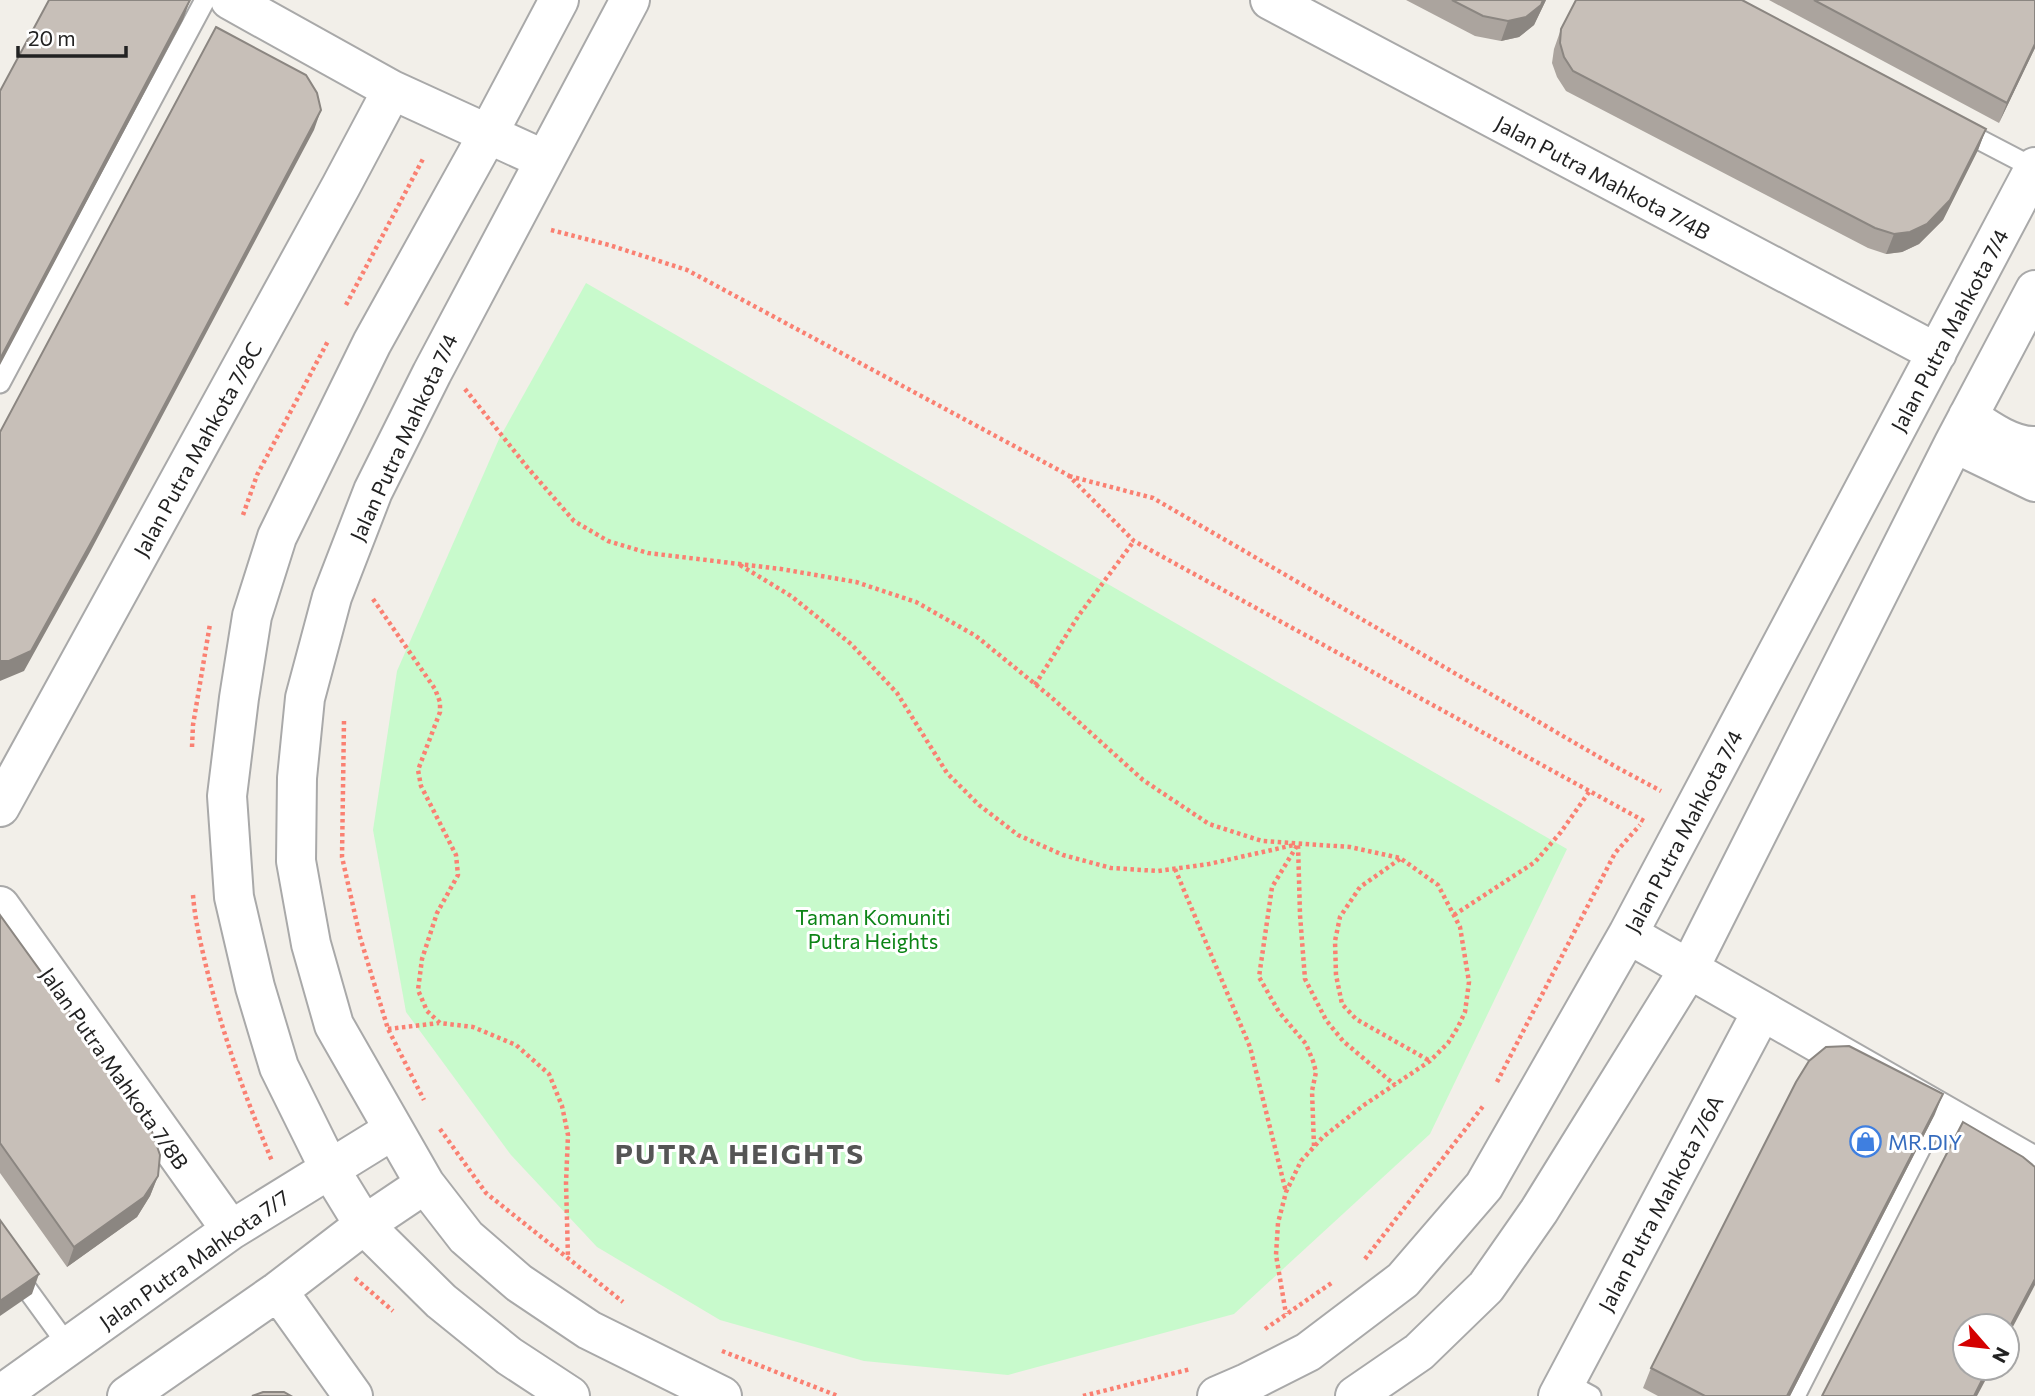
<svg xmlns="http://www.w3.org/2000/svg" width="2035" height="1396" font-family="Commissioner,sans-serif">
	<style>
		.park { fill: #c8facc }
		.lines { fill: none; stroke-linecap: round; stroke-linejoin: round }
		.service-casing { stroke: #a9a9a9; stroke-width: 23 }
		.minor-casing { stroke: #a9a9a9; stroke-width: 42 }
		.path { stroke: #fa8072; stroke-width: 4.5; stroke-dasharray: 3.5 3.5; stroke-linecap: butt }
		.service { stroke: #fff; stroke-width: 19 }
		.minor { stroke: #fff; stroke-width: 38 }
		.wall { fill: #aba49e }
		.shaded-wall { fill: #8b8681 }
		.building { fill: #c7bfb8; stroke: #8b8681; stroke-width: 2 }
		.labels { text-anchor: middle; dominant-baseline: central; stroke-width: 6; stroke-linejoin: round; paint-order: stroke }
		.street-label { font-size: 21px; fill: #222; stroke: #fff }
		.park-label { font-size: 21px; fill: #0c8416; stroke: #fff }
		.shop-label { font-size: 21px; fill: #366cbe; stroke: #fff; text-anchor: start }
		.district-label { font-size: 28px; font-weight: bold; letter-spacing: 2px; fill: #555; stroke: #fff }
	</style>
	<rect width="100%" height="100%" fill="#f2efe9"/>
	<!-- park -->
	<path class="park" d="M 586,283 L 1567,849 L 1430,1134 L 1234,1314 L 1008,1375 L 864,1361 L 720,1320 L 597,1247 L 511,1155 L 406,1012 L 373,830 L 397,671 L 499,439 Z"/>
	<g class="lines">
		<defs>
			<path id="service" d="M 1961,130 L 2034,168
				M 0,383 L 205,0
				M 0,1252 L 69,1347
				M 1565,1382 L 1591,1396
				M 1795,1396 L 1939,1112"/>
			<path id="minor" d="M 230,0 L 392,90 L 545,160
				M 559,0 L 488,134 L 372,343 L 277,537 L 252,616 L 239,698 L 227,796 L 234,897 L 255,987 L 279,1067 L 329,1168 L 364,1225 L 441,1301 L 509,1356 L 570,1396
				M 630,0 L 432,373 L 373,491 L 332,597 L 305,698 L 297,778 L 296,861 L 311,944 L 334,1025 L 425,1184 L 466,1237 L 519,1283 L 589,1330 L 722,1396
				M 1270,0 L 1937,353
				M 1968,416 C 1987,429 2012,447 2035,446
				M 1954,443 L 2035,482
				M 0,807 L 341,186 L 392,90
				M 0,906 L 231,1230
				M 1628,934 L 2035,1167
				M 278,1291 L 353,1396
				M 0,1395 L 231,1230 L 393,1130
				M 127,1396 L 278,1291 L 364,1225 L 425,1184
				M 1217,1396 L 1247,1383 L 1308,1352 L 1403,1280 L 1484,1186 L 1628,934 L 2035,167
				M 1355,1396 L 1419,1352 L 1486,1287 L 1539,1211 L 1689,969 L 1954,443 L 2035,290
				M 1558,1396 L 1762,1011"/>
		</defs>
		<!-- service casing -->
		<use href="#service" class="service-casing"/>
		<!-- minor casing -->
		<use href="#minor" class="minor-casing"/>
		<!-- path -->
		<path class="path" d="M 551,230 L 609,245 L 687,270 L 1068,475 L 1134,541 L 1644,821
			M 346,305 L 424,157
			M 465,389 L 527,467 L 574,521 L 608,541 L 648,553 L 781,569 L 856,582 L 916,602 L 976,636 L 1051,697 L 1143,780 L 1209,824 L 1262,841 L 1350,847 L 1400,858 L 1438,885 L 1460,927 L 1469,982 L 1465,1012 L 1458,1027 L 1448,1043 L 1430,1061 L 1364,1105 L 1323,1137 L 1301,1161 L 1286,1192 L 1278,1223 L 1276,1255 L 1286,1314
			M 1069,476 L 1153,498 L 1618,768 L 1661,791
			M 243,515 L 257,475 L 328,341
			M 740,565 L 791,596 L 851,644 L 897,693 L 947,773 L 979,805 L 1018,835 L 1063,855 L 1111,868 L 1158,871 L 1209,864 L 1294,845
			M 373,599 L 435,689 L 440,702 L 440,712 L 418,770 L 421,786 L 456,855 L 458,875 L 437,913 L 422,959 L 418,990 L 427,1011 L 440,1023 L 473,1027 L 516,1045 L 549,1074 L 562,1106 L 568,1135 L 566,1183 L 568,1258
			M 1035,685 L 1079,615 L 1134,541
			M 344,721 L 342,857 L 360,937 L 388,1029 L 424,1100
			M 192,747 L 193,725 L 210,624
			M 1400,859 L 1360,887 L 1340,917 L 1335,941 L 1336,975 L 1342,1004 L 1356,1019 L 1430,1061
			M 1175,869 L 1250,1047 L 1286,1192
			M 193,895 C 195,921 201,945 207,970 C 223,1036 246,1099 272,1161
			M 1454,915 L 1535,862 L 1561,832 L 1589,792
			M 388,1029 L 439,1023
			M 1497,1082 L 1615,853 L 1640,825
			M 440,1129 L 486,1193 L 623,1302
			M 1314,1146 L 1312,1091 L 1316,1072 L 1313,1061 L 1306,1044 L 1279,1012 L 1259,977 L 1272,887 L 1298,844 L 1300,915 L 1305,979 L 1326,1020 L 1343,1041 L 1395,1085
			M 1365,1259 L 1484,1105
			M 355,1278 L 393,1311
			M 1265,1329 L 1333,1282
			M 722,1351 L 838,1396
			M 1083,1396 L 1191,1369"/>
		<!-- service -->
		<use href="#service" class="service"/>
		<!-- minor -->
		<use href="#minor" class="minor"/>
	</g>
	<!-- wall -->
	<path class="wall" d="M 1406,0 L 1546,0 L 1534,25 L 1519,37 L 1501,41 L 1475,36 Z
		M 1769,0 L 2035,0 L 2035,48 L 1999,123 Z
		M 1561,29 L 1986,129 L 1978,150 L 1943,220 L 1919,244 L 1902,252 L 1886,254 L 1868,248 L 1566,91 L 1557,77 L 1552,63 L 1554,49 Z
		M 0,915 L 158,1176 L 150,1196 L 137,1217 L 67,1267 L 0,1173 Z
		M 1935,1114 L 1790,1396 L 1658,1396 L 1643,1388 L 1651,1368 Z"/>
	<!-- shaded-wall -->
	<path class="shaded-wall" d="M 190,0 L 183,20 L 0,365 L 0,359 Z
		M 1543,0 L 1546,0 L 1534,25 L 1519,37 L 1501,41 L 1508,21 Z
		M 2035,44 L 2035,48 L 1999,123 L 2007,103 Z
		M 321,110 L 314,130 L 90,552 L 24,671 L 0,681 L 0,661 Z
		M 1986,129 L 1978,150 L 1943,220 L 1919,244 L 1902,252 L 1886,254 L 1894,234 Z
		M 1943,1094 L 1935,1114 L 1790,1396 L 1787,1396 Z
		M 158,1176 L 150,1196 L 137,1217 L 67,1267 L 74,1247 Z
		M 39,1274 L 32,1294 L 0,1316 L 0,1301 Z
		M 2035,1279 L 2035,1285 L 2007,1338 L 2007,1332 Z
		M 1988,1368 L 1992,1368 L 1977,1396 L 1974,1396 Z"/>
	<!-- building -->
	<path class="building" d="M 49,0 L 190,0 L 0,359 L 0,91 Z
		M 1452,0 L 1543,0 L 1541,5 L 1526,17 L 1508,21 L 1483,16 Z
		M 1576,0 L 1742,0 L 1986,129 L 1950,200 L 1927,224 L 1910,232 L 1894,234 L 1875,228 L 1573,71 L 1564,57 L 1560,43 L 1561,29 Z
		M 1814,0 L 2035,0 L 2035,44 L 2007,103 Z
		M 216,27 L 306,75 L 317,93 L 321,110 L 97,532 L 31,651 L 9,661 L 0,661 L 0,432 Z
		M 0,915 L 148,1120 L 160,1155 L 158,1176 L 144,1197 L 74,1247 L 0,1143 Z
		M 1849,1046 L 1943,1094 L 1787,1396 L 1705,1396 L 1651,1368 L 1796,1082 L 1809,1061 L 1826,1047 Z
		M 1963,1122 L 2023,1157 L 2035,1167 L 2035,1279 L 2007,1332 L 2007,1326 L 1965,1326 L 1965,1368 L 1988,1368 L 1974,1396 L 1822,1396 Z
		M 0,1220 L 39,1274 L 0,1301 Z
		M 263,1392 L 284,1392 L 291,1396 L 252,1396 Z"/>
	<!-- icons -->
	<defs>
		<symbol id="shop-ring" viewBox="-11 -11 22 22"><circle r="9.5" fill="#fff" stroke="#3f7fe0" stroke-width="1.5"/><path d="M-5-2.5h2.3a2.7 3.5 0 0 1 5.4 0H5L5.5 6h-11ZM-1.5-2.5h3a1.5 2.3 0 0 0-3 0Z" fill="#3f7fe0"/></symbol>
	</defs>
	<g fill-rule="evenodd">
		<use href="#shop-ring" x="1848" y="1124" width="35" height="35"/>
	</g>
	<g class="labels">
		<!-- street labels -->
		<g class="street-label">
			<text transform="translate(1603 177) rotate(28)">Jalan Putra Mahkota 7/4B</text>
			<text transform="translate(1949 330) rotate(-62)">Jalan Putra Mahkota 7/4</text>
			<text transform="translate(403 437) rotate(-65)">Jalan Putra Mahkota 7/4</text>
			<text transform="translate(197 449) rotate(-61)">Jalan Putra Mahkota 7/8C</text>
			<text transform="translate(1683 831) rotate(-62)">Jalan Putra Mahkota 7/4</text>
			<text transform="translate(115 1068) rotate(55)">Jalan Putra Mahkota 7/8B</text>
			<text transform="translate(1660 1203) rotate(-62)">Jalan Putra Mahkota 7/6A</text>
			<text transform="translate(194 1259) rotate(-35)">Jalan Putra Mahkota 7/7</text>
		</g>
		<!-- park labels -->
		<g class="park-label">
			<text x="873" y="916">Taman Komuniti<tspan x="873" dy="24">Putra Heights</tspan></text>
		</g>
		<!-- shop labels -->
		<g class="shop-label">
			<text x="1888" y="1141">MR.DIY</text>
		</g>
		<!-- district labels -->
		<g class="district-label">
			<text x="740" y="1153">PUTRA HEIGHTS</text>
		</g>
	</g>
	<!-- north arrow -->
	<g transform="translate(1986 1347) rotate(118)"><circle r="33" fill="#ffffff" stroke="#a7a7a7" stroke-width="2"/>
	<path d="M0-5L12 26L0 18L-12 26Z" fill="#d40000"/>
	<text y="-10" font-size="19" font-weight="bold" text-anchor="middle" fill="#222222">N</text>
	</g>
	<!-- scale -->
	<path d="M18 46v10h108v-10" fill="none" stroke="#222222" stroke-width="3.5"/>
	<text x="28" y="46" font-size="21" fill="#222222" stroke="#ffffff" stroke-width="5" paint-order="stroke">20 m</text>
</svg>
